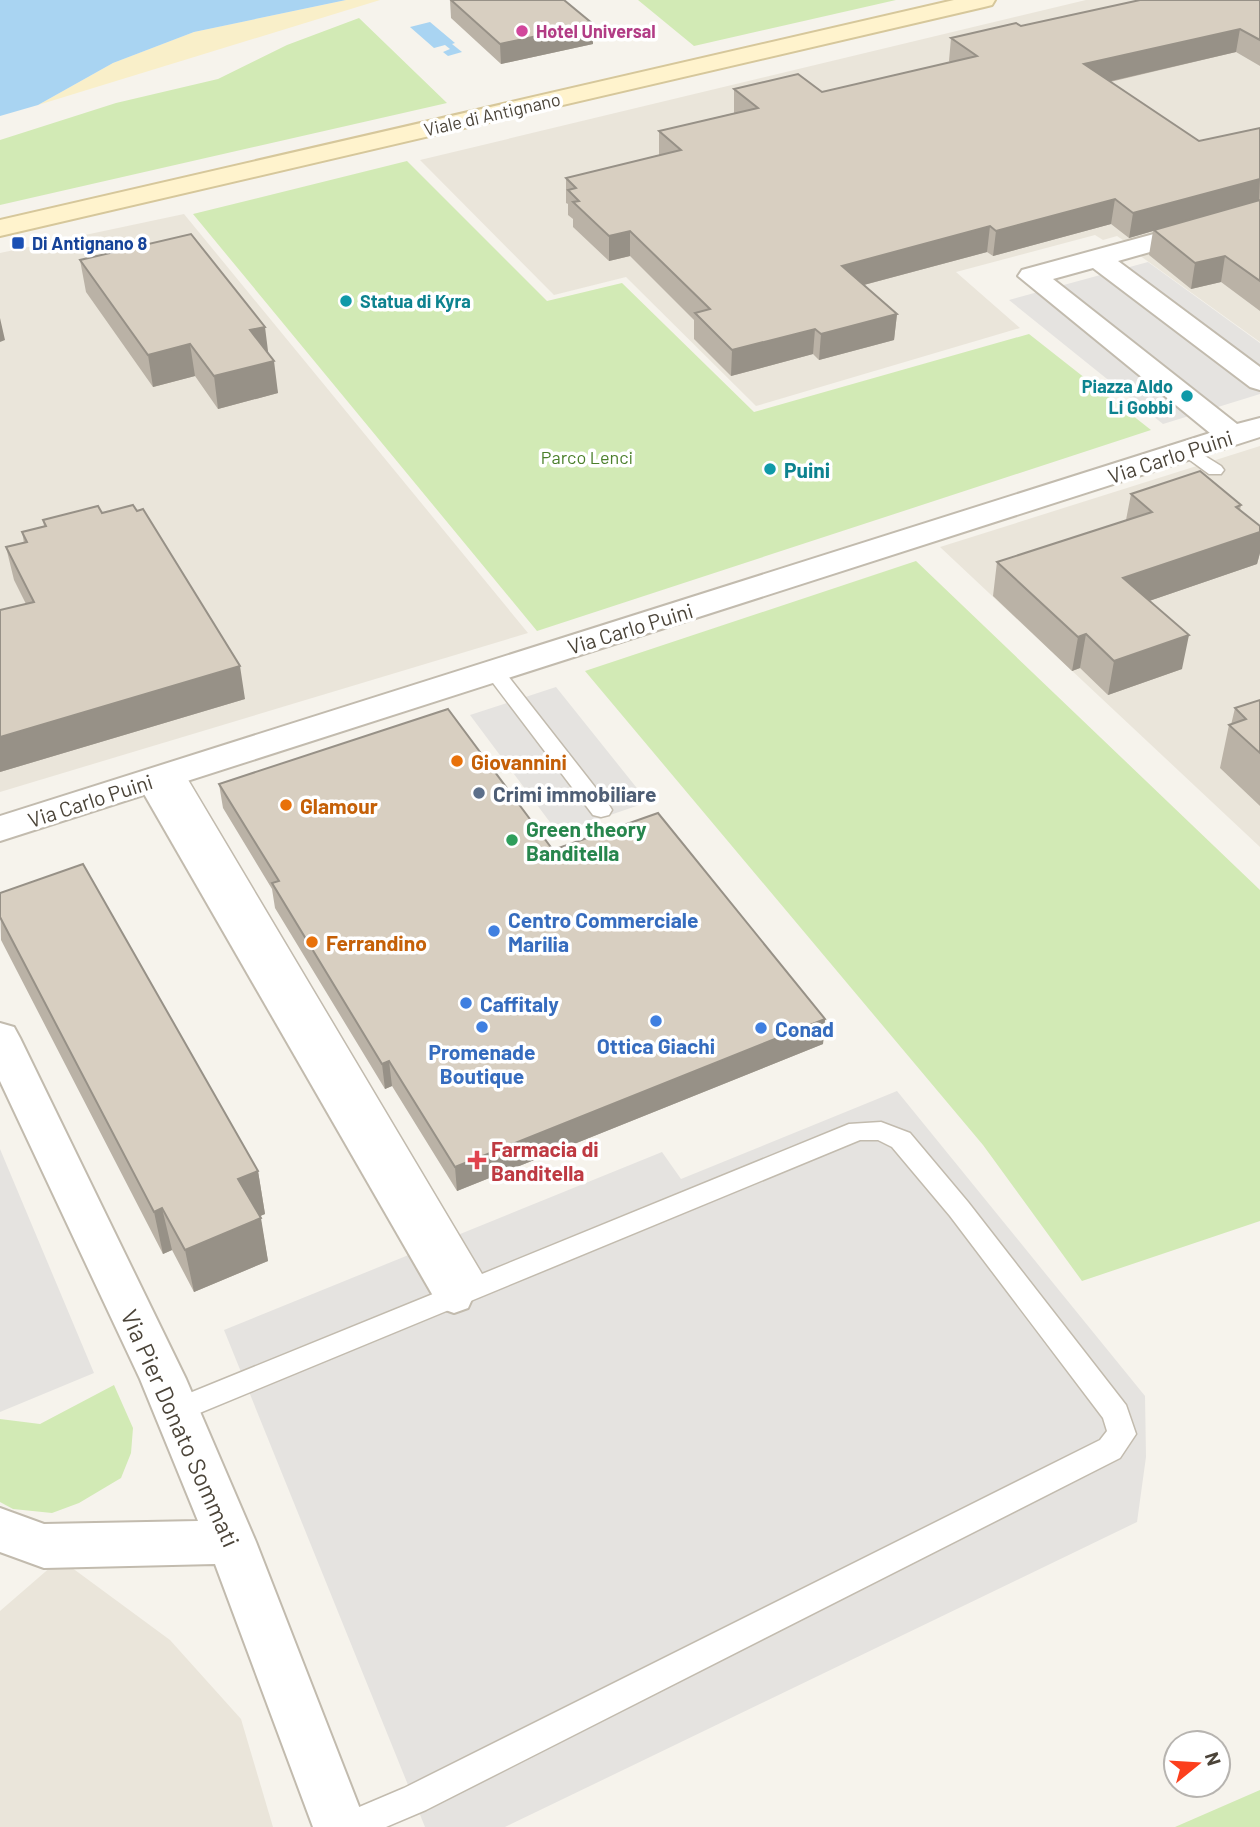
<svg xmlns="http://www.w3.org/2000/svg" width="1260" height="1827" font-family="Barlow,sans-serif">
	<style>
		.residential { fill: #eae5da }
		.green { fill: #d2eab5 }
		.sand { fill: #f9efc9 }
		.parking { fill: #e5e3e0 }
		.water { fill: #a9d4f2 }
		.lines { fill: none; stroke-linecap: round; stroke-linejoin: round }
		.service-casing { stroke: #c2bbae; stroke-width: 3 }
		.pedestrian-casing { stroke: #c2bbae; stroke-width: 4 }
		.minor-casing { stroke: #c2bbae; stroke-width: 4 }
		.secondary-casing { stroke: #d6c79b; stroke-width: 4 }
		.service { fill: #fff; fill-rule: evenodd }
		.pedestrian { fill: #fff; fill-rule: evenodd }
		.minor { fill: #fff; fill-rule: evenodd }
		.secondary { fill: #fff3cd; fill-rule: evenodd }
		.wall { fill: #bab2a6 }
		.shaded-wall { fill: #979187 }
		.building { fill: #d8cfc1; stroke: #979187; stroke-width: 2 }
		.hotel-dot { fill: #d1479c; stroke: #fff; stroke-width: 2.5 }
		.transit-dot { fill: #1a4fb4; stroke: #fff; stroke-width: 2.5 }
		.culture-dot { fill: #0f9aa8; stroke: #fff; stroke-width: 2.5 }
		.food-dot { fill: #e8710a; stroke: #fff; stroke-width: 2.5 }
		.service-dot { fill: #5c6f8a; stroke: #fff; stroke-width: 2.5 }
		.leisure-dot { fill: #2e9e5b; stroke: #fff; stroke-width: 2.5 }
		.shop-dot { fill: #3f7fe0; stroke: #fff; stroke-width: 2.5 }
		.health-dot { fill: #e0444e; stroke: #fff; stroke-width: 2.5 }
		.labels { text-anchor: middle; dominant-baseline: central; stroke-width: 7; stroke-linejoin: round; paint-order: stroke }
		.far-hotel-label { font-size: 18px; font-weight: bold; fill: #b23c85; stroke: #fff; text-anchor: start }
		.far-street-label { font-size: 18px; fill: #4b4439; stroke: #fff }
		.far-transit-label { font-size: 18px; font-weight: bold; fill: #164399; stroke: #fff; text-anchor: start }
		.far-culture-label { font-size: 18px; font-weight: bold; fill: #0d838f; stroke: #fff; text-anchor: start }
		.far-park-label { font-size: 18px; fill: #4a7f2a; stroke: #fff }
		.street-label { font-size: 21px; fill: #4b4439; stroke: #fff }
		.culture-label { font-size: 21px; font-weight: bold; fill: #0d838f; stroke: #fff; text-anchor: start }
		.food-label { font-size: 21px; font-weight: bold; fill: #c56008; stroke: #fff; text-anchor: start }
		.service-label { font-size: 21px; font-weight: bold; fill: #4e5e75; stroke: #fff; text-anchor: start }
		.leisure-label { font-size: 21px; font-weight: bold; fill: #27864d; stroke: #fff; text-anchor: start }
		.shop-label { font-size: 21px; font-weight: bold; fill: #366cbe; stroke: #fff; text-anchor: start }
		.health-label { font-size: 21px; font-weight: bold; fill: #be3a42; stroke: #fff; text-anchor: start }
		.near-street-label { font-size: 24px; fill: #4b4439; stroke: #fff }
	</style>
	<rect width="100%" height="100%" fill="#f6f3ec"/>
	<!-- residential -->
	<path class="residential" d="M 1086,0 L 1260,0 L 1260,204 L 1126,242 L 1117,236 L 1103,240 L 1095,235 L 956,272 L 1020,328 L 756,406 L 626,277 L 554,295 L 420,160 Z
		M 184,214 L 528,633 L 0,792 L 0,253 Z
		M 1260,222 L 1260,342 L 1139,255 Z
		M 1260,446 L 1260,847 L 940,547 Z
		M 60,1559 L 170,1640 L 241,1719 L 273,1827 L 0,1827 L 0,1611 Z"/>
	<!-- green -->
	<path class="green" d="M 638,0 L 896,0 L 694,46 Z
		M 359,18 L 447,103 L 0,205 L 0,140 L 116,103 L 218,79 L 287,45 Z
		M 407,161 L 547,301 L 622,283 L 754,412 L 1029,334 L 1151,430 L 537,631 L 193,214 Z
		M 916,561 L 1260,890 L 1260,1221 L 1082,1281 L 983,1145 L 585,671 Z
		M 114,1385 L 133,1428 L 131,1453 L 121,1478 L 79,1503 L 52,1513 L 13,1509 L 0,1502 L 0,1419 L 40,1424 Z
		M 1260,1790 L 1260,1827 L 1175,1827 Z"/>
	<!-- sand -->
	<path class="sand" d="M 346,0 L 380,0 L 38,105 L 113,63 L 194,32 Z"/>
	<!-- parking -->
	<path class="parking" d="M 1148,262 L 1260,343 L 1260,394 L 1163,424 L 1009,300 Z
		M 556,687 L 648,802 L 558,833 L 470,715 Z
		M 897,1091 L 1145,1396 L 1146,1457 L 1137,1522 L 505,1827 L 425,1827 L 224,1330 L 662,1152 L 681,1179 Z
		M 0,1149 L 94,1373 L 0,1412 Z"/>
	<!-- water -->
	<path class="water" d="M 0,0 L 346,0 L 194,32 L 113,63 L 38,105 L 0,116 Z
		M 430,22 L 455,43 L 452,44 L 462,52 L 448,56 L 443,52 L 450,49 L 445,45 L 434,48 L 410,27 Z"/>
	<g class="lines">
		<defs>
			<path id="service" d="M 1189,446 L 1221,466 L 1224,470 L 1221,474 L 1209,474 L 1183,455 L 1180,451 Z
				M 494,665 L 501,667 L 609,805 L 612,810 L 609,815 L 601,817 L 593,815 L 487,675 L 484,671 L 487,667 Z
				M 173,766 L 181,768 L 184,773 L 482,1274 L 849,1124 L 881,1122 L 910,1133 L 968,1202 L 1126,1405 L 1136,1434 L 1120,1458 L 426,1810 L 386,1827 L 333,1827 L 338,1816 L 404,1788 L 1100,1440 L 1107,1431 L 1103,1418 L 950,1216 L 892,1147 L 878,1140 L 860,1140 L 185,1419 L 175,1423 L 165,1419 L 161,1411 L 165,1403 L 460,1283 L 162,773 L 165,768 Z"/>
			<path id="pedestrian" d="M 152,770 L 163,773 L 168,780 L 468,1286 L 473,1297 L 468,1308 L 454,1313 L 440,1308 L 136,780 L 141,773 Z"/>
			<path id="minor" d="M 1260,205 L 1260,221 L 1118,261 L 1260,367 L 1260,390 L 1250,387 L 1093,268 L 1053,279 L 1237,424 L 1260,418 L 1260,437 L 0,841 L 0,816 L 1210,433 L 1018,276 L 1022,270 Z
				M 0,1023 L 14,1027 L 20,1038 L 186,1379 L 256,1542 L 367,1827 L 313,1827 L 215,1564 L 44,1568 L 0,1552 L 0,1508 L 44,1524 L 198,1521 L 140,1379 L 0,1081 Z"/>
			<path id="secondary" d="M 954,0 L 995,0 L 992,5 L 984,7 L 0,236 L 0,220 Z"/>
		</defs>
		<!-- service casing -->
		<use href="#service" class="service-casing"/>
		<!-- pedestrian casing -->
		<use href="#pedestrian" class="pedestrian-casing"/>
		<!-- minor casing -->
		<use href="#minor" class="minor-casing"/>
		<!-- secondary casing -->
		<use href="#secondary" class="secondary-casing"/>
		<!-- service -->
		<use href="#service" class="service"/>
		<!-- pedestrian -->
		<use href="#pedestrian" class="pedestrian"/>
		<!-- minor -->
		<use href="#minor" class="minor"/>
		<!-- secondary -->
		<use href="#secondary" class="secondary"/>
	</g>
	<!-- wall -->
	<path class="wall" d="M 450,0 L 564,0 L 593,44 L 501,64 L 451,18 Z
		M 1260,0 L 1260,66 L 1236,52 L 1110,82 L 1199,141 L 1260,128 L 1260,311 L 1221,282 L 1191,289 L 1149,255 L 1153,231 L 1129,238 L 1111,224 L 993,256 L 987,252 L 864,285 L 897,314 L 894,340 L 819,360 L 813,354 L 731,376 L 694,339 L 694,320 L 630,256 L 609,261 L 573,227 L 573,219 L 568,215 L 568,204 L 566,203 L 566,178 L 659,155 L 659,131 L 734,113 L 734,89 L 822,92 L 950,62 L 949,61 L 951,38 L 1021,26 Z
		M 80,260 L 268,353 L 278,393 L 218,409 L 195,376 L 153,387 L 86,292 Z
		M 1131,494 L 1241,505 L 1240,510 L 1260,526 L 1260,553 L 1257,564 L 1149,601 L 1182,669 L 1108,695 L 1080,668 L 1072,671 L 993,596 L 997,562 L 1126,520 Z
		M 102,513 L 245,699 L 0,772 L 26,604 L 14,580 L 6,547 L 24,543 L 22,532 L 44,526 L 43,520 Z
		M 1260,700 L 1260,806 L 1220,768 L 1229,725 L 1231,725 L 1235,708 Z
		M 219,784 L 553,850 L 825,1019 L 823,1044 L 457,1191 L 392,1086 L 385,1089 L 275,908 L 272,889 L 223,808 Z
		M 0,893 L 258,1171 L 265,1214 L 260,1216 L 268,1261 L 194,1292 L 172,1250 L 163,1254 L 1,940 Z"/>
	<!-- shaded-wall -->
	<path class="shaded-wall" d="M 593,24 L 593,44 L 501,64 L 500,44 Z
		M 1240,29 L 1236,52 L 1081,88 L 1084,64 Z
		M 1260,179 L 1259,202 L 1154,230 L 1153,231 L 1129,238 L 1133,213 Z
		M 1115,199 L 1111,224 L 993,256 L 996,231 Z
		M 990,226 L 987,252 L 841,291 L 842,266 Z
		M 630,231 L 630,256 L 609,261 L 609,236 Z
		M 1225,256 L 1221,282 L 1191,289 L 1195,263 Z
		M 897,314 L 894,340 L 819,360 L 821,334 Z
		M 0,318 L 5,340 L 0,342 Z
		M 265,327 L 269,359 L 250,330 Z
		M 815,329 L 813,354 L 731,376 L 732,350 Z
		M 190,344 L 195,376 L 153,387 L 148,355 Z
		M 274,361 L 278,393 L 218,409 L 214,376 Z
		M 1260,532 L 1260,553 L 1257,564 L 1117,612 L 1123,578 Z
		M 1086,634 L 1080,668 L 1072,671 L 1078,637 Z
		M 1189,635 L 1182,669 L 1108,695 L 1114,661 Z
		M 240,666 L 245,699 L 0,772 L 0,737 Z
		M 825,1019 L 823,1044 L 457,1191 L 455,1167 Z
		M 389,1061 L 392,1086 L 385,1089 L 382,1064 Z
		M 258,1171 L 265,1214 L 246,1222 L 238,1179 Z
		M 162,1208 L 172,1250 L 163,1254 L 154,1212 Z
		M 261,1218 L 268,1261 L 194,1292 L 185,1250 Z"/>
	<!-- building -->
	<path class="building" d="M 451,0 L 564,0 L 593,24 L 500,44 Z
		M 1140,0 L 1260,0 L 1260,40 L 1240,29 L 1084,64 L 1199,141 L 1260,128 L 1260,179 L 1133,213 L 1115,199 L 996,231 L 990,226 L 842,266 L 897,314 L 821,334 L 815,329 L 732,350 L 695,313 L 710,309 L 630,231 L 609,236 L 573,202 L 579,201 L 568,190 L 576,188 L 566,178 L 681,150 L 659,131 L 758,108 L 734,89 L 798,74 L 822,92 L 977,56 L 951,38 L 1016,23 L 1021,26 Z
		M 1260,200 L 1260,281 L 1225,256 L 1195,263 L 1154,230 Z
		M 191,234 L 265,327 L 250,330 L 274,361 L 214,376 L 190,344 L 148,355 L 80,260 Z
		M 1200,471 L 1241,505 L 1236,507 L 1260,526 L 1260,532 L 1123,578 L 1189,635 L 1114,661 L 1086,634 L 1078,637 L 997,562 L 1152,512 L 1131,494 Z
		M 133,505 L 137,511 L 143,509 L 240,666 L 0,737 L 0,610 L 34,602 L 6,547 L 27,542 L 22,532 L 46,526 L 43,520 L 98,506 L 102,513 Z
		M 1260,700 L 1260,753 L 1229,725 L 1246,719 L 1235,708 Z
		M 448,709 L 553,850 L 658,813 L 825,1019 L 455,1167 L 389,1061 L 382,1064 L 272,883 L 279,881 L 219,784 Z
		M 83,864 L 258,1171 L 238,1179 L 261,1218 L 185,1250 L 162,1208 L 154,1212 L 0,917 L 0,893 Z"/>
	<!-- markers -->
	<circle class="hotel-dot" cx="522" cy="31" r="7"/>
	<rect class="transit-dot" x="11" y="236" width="14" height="14" rx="3.5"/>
	<g class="culture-dot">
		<circle cx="346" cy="301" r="7"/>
		<circle cx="1187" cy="396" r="7"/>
		<circle cx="770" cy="469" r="7"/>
	</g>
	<g class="food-dot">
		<circle cx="457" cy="761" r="7"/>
		<circle cx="286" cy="805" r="7"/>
		<circle cx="312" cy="942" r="7"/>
	</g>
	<circle class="service-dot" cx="479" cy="793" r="7"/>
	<circle class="leisure-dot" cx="512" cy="840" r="7"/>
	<g class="shop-dot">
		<circle cx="494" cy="931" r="7"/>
		<circle cx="466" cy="1003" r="7"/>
		<circle cx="656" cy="1021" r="7"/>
		<circle cx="482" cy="1027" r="7"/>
		<circle cx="761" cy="1028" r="7"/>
	</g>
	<path class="health-dot" d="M473.5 1149.5h7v7h7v7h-7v7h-7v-7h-7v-7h7z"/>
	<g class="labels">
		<!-- far-hotel labels -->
		<g class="far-hotel-label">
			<text x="536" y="31">Hotel Universal</text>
		</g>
		<!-- far-street labels -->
		<g class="far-street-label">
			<text transform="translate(492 114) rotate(-13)">Viale di Antignano</text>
		</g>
		<!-- far-transit labels -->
		<g class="far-transit-label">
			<text x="32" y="243">Di Antignano 8</text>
		</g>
		<!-- far-culture labels -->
		<g class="far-culture-label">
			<text x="360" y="301">Statua di Kyra</text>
			<text x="1173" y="386" text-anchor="end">Piazza Aldo<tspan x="1173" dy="21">Li Gobbi</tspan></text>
		</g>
		<!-- far-park labels -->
		<g class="far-park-label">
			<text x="587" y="457">Parco Lenci</text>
		</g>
		<!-- street labels -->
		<g class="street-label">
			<text transform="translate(1170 456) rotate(-18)">Via Carlo Puini</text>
			<text transform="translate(630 628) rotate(-17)">Via Carlo Puini</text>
			<text transform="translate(90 800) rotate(-18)">Via Carlo Puini</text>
		</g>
		<!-- culture labels -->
		<g class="culture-label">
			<text x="784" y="469">Puini</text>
		</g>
		<!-- food labels -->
		<g class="food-label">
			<text x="471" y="761">Giovannini</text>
			<text x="300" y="805">Glamour</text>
			<text x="326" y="942">Ferrandino</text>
		</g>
		<!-- service labels -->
		<g class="service-label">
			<text x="493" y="793">Crimi immobiliare</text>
		</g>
		<!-- leisure labels -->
		<g class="leisure-label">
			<text x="526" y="828">Green theory<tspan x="526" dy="24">Banditella</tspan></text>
		</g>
		<!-- shop labels -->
		<g class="shop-label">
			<text x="508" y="919">Centro Commerciale<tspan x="508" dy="24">Marilia</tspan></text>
			<text x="480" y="1003">Caffitaly</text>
			<text x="775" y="1028">Conad</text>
			<text x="656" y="1045" text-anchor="middle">Ottica Giachi</text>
			<text x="482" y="1051" text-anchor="middle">Promenade<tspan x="482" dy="24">Boutique</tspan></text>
		</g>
		<!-- health labels -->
		<g class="health-label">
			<text x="491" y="1148">Farmacia di<tspan x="491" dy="24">Banditella</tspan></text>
		</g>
		<!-- near-street labels -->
		<g class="near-street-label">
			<text transform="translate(181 1428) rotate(66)">Via Pier Donato Sommati</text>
		</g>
	</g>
	<!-- north arrow -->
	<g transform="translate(1197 1764) rotate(72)"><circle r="33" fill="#ffffff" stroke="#b7b4b0" stroke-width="2"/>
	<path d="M0-5L12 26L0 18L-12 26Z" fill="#fc3f1d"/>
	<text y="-10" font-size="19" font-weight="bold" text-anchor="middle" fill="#4b4439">N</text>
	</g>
</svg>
